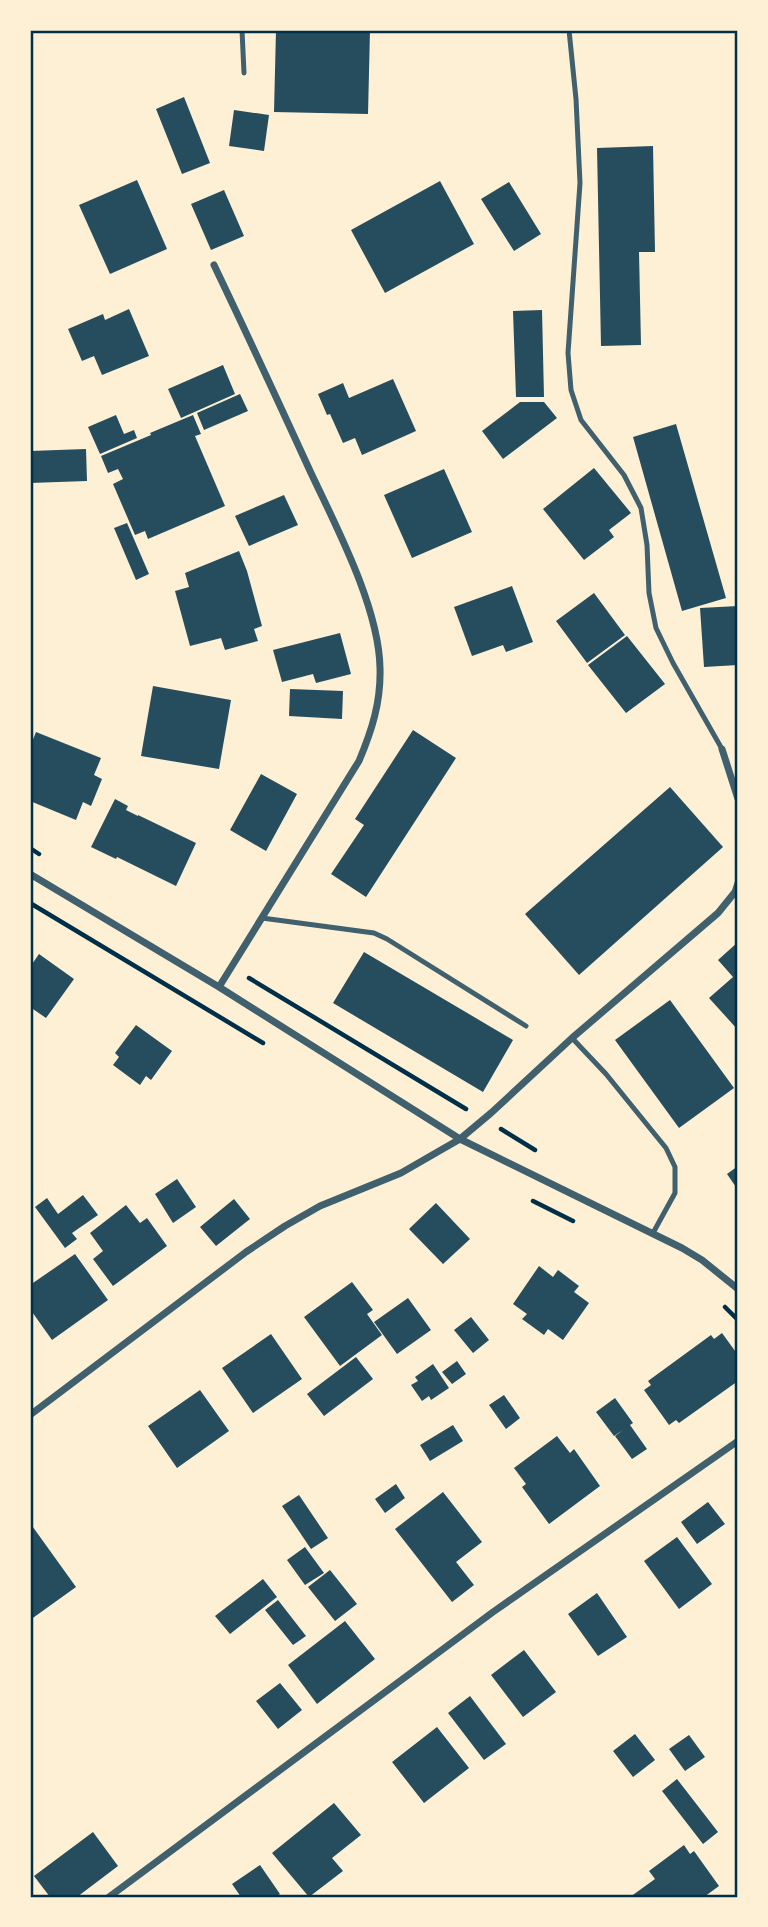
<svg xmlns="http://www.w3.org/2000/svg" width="768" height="1927" font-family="'PT Sans',sans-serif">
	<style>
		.building { fill: #264d5e }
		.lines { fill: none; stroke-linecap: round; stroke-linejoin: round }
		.path { stroke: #003049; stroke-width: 4.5 }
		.service { stroke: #3f606c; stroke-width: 5 }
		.minor { stroke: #3f606c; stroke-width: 7 }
		.neatline { fill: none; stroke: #003049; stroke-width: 2.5 }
	</style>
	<rect width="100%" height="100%" fill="#fdf0d5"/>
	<!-- building -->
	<path class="building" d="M 276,30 L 370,30 L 368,114 L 274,112 Z
		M 184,97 L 210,163 L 182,174 L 156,109 Z
		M 234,110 L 269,115 L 264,151 L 229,146 Z
		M 653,146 L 655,252 L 639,252 L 641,345 L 601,346 L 597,148 Z
		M 137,180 L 167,249 L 110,274 L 79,205 Z
		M 440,181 L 474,244 L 385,293 L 351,230 Z
		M 509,182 L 541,234 L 514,251 L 481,199 Z
		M 224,190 L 244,236 L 211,250 L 191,204 Z
		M 129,309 L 149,356 L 102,375 L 94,356 L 82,361 L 68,329 L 103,314 L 105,320 Z
		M 542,310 L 544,397 L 516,397 L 513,311 Z
		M 223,365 L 235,394 L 181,418 L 168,389 Z
		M 393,379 L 416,431 L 362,455 L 355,438 L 343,443 L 330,414 L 327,415 L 318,394 L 343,383 L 349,398 Z
		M 240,394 L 248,411 L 204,430 L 197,413 Z
		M 520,402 L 544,402 L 557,418 L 503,459 L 482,431 Z
		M 116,415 L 124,434 L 134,430 L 137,438 L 100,454 L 88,427 Z
		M 193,415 L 201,434 L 195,436 L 225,506 L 148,539 L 145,531 L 135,535 L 113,484 L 123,479 L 118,469 L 108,473 L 101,456 L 151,435 L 150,433 Z
		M 676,424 L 726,598 L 682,611 L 633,437 Z
		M 86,449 L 87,481 L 30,483 L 30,451 Z
		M 594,468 L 631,513 L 609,530 L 614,537 L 584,560 L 543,509 Z
		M 444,469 L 472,532 L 412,558 L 384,495 Z
		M 284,495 L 298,525 L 249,546 L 235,516 Z
		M 127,523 L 149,574 L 136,580 L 114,528 Z
		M 239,551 L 247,571 L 262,626 L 254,629 L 258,641 L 225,650 L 221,638 L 190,646 L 175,591 L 189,587 L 185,573 Z
		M 512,586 L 533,642 L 506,652 L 503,645 L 472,656 L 454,607 Z
		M 594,593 L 625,635 L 587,663 L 556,621 Z
		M 738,606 L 738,665 L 704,667 L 700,608 Z
		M 340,633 L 351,674 L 316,683 L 313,674 L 282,682 L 273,650 Z
		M 627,636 L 665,684 L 626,713 L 588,665 Z
		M 153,686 L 231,700 L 219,769 L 141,756 Z
		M 290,689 L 343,691 L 342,719 L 289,716 Z
		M 413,730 L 456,758 L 366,897 L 331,874 L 364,825 L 355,819 Z
		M 36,732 L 101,758 L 94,775 L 102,779 L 91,806 L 83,802 L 76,820 L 30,801 L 30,747 Z
		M 261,774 L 297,794 L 266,851 L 230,830 Z
		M 670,787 L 723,847 L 579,975 L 525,914 Z
		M 115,799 L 128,806 L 126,810 L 138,816 L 138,815 L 196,843 L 176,886 L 117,857 L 116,859 L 91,847 Z
		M 738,942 L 738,1030 L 709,998 L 733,977 L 718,960 Z
		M 364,952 L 513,1040 L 483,1092 L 333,1003 Z
		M 39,954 L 74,979 L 46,1018 L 30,1007 L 30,967 Z
		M 670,1000 L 734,1088 L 679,1128 L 615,1040 Z
		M 136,1025 L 172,1051 L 151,1080 L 146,1076 L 140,1085 L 113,1065 L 119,1057 L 115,1053 Z
		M 738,1166 L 738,1190 L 727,1174 Z
		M 177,1179 L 196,1207 L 173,1223 L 155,1194 Z
		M 83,1195 L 98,1215 L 72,1233 L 77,1239 L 65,1248 L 35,1207 L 47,1198 L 58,1214 Z
		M 234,1199 L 250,1219 L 216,1246 L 200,1227 Z
		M 436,1203 L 470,1239 L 443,1264 L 409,1229 Z
		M 126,1205 L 140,1223 L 147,1218 L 167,1246 L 113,1286 L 93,1259 L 103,1251 L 90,1233 Z
		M 75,1254 L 108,1300 L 52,1340 L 30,1309 L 30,1285 Z
		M 539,1266 L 553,1277 L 558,1270 L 579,1286 L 574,1292 L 589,1303 L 563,1340 L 548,1329 L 544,1335 L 522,1319 L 527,1314 L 513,1304 Z
		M 352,1282 L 373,1310 L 367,1314 L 382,1335 L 340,1366 L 304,1317 Z
		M 408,1298 L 431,1330 L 397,1354 L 374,1322 Z
		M 471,1317 L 489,1340 L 473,1353 L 454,1330 Z
		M 722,1333 L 738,1355 L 738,1381 L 679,1423 L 676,1420 L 669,1425 L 644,1390 L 651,1385 L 648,1381 L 711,1335 L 714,1339 Z
		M 271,1334 L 302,1379 L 253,1413 L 222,1368 Z
		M 356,1357 L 373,1379 L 324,1416 L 307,1394 Z
		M 457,1361 L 466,1374 L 452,1384 L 442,1372 Z
		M 433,1364 L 449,1388 L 431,1400 L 429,1396 L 422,1401 L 411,1385 L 418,1381 L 415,1377 Z
		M 200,1390 L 229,1431 L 177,1468 L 148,1426 Z
		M 504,1395 L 520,1418 L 506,1429 L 489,1405 Z
		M 615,1398 L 633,1423 L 630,1425 L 647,1449 L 632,1459 L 615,1436 L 623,1430 L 614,1436 L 596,1412 Z
		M 453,1425 L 463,1441 L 430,1461 L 420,1445 Z
		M 557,1436 L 570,1453 L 574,1449 L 600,1486 L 549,1524 L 522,1487 L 526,1484 L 514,1468 Z
		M 396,1484 L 405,1498 L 385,1513 L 375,1499 Z
		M 443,1492 L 482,1542 L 456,1562 L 474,1585 L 452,1602 L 395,1529 Z
		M 299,1495 L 328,1538 L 311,1549 L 282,1506 Z
		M 708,1502 L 725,1524 L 697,1544 L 681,1522 Z
		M 30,1523 L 76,1587 L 30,1620 Z
		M 677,1537 L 712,1584 L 679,1609 L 644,1561 Z
		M 305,1547 L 324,1573 L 305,1585 L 287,1560 Z
		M 330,1570 L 357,1604 L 335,1621 L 308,1587 Z
		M 263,1579 L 277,1597 L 230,1634 L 215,1616 Z
		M 597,1593 L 627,1637 L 598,1656 L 568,1614 Z
		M 278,1600 L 306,1636 L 293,1645 L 265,1610 Z
		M 345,1621 L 375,1659 L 317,1704 L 288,1665 Z
		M 524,1650 L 556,1692 L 523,1717 L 491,1675 Z
		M 280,1683 L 302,1710 L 278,1729 L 256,1701 Z
		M 470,1696 L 506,1744 L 484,1760 L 448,1713 Z
		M 437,1727 L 469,1768 L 424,1803 L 392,1762 Z
		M 635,1734 L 655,1760 L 633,1777 L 613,1751 Z
		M 689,1735 L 705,1757 L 685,1771 L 669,1749 Z
		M 677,1779 L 718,1832 L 703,1844 L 662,1791 Z
		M 334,1803 L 361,1835 L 332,1858 L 343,1871 L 309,1897 L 272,1853 Z
		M 93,1832 L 118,1866 L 77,1897 L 50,1897 L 34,1876 Z
		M 684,1845 L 690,1854 L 694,1851 L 719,1886 L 704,1897 L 630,1897 L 655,1879 L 649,1871 Z
		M 260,1865 L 280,1894 L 275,1897 L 241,1897 L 232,1884 Z"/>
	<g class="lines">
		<!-- path -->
		<path class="path" d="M 30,848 L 39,854
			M 30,903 L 263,1043
			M 249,978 L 466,1109
			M 501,1129 L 535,1150
			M 533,1201 L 573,1221
			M 725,1307 L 738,1320"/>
		<!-- service -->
		<path class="service" d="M 242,30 L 244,73
			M 569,30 L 576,99 L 580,183 L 568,353 L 571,390 L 581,420 L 624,475 L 641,508 L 647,545 L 649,593 L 656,628 L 673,663 L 722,749
			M 262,918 L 374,933 L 387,939 L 526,1026
			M 572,1038 L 606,1074 L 666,1148 L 675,1167 L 675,1193 L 653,1233"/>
		<!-- minor -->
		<path class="minor" d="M 214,265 C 247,334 279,403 311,473 C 337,528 379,608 380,668 C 381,702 372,730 359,761 L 219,987
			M 722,749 L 738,799
			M 30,874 L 219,987 L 460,1139 L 682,1248 L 702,1260 L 738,1289
			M 30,1415 L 246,1252 L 285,1226 L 320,1206 L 401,1173 L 460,1139 L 491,1113 L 572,1038 L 718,913 L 735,892 L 738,883
			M 109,1897 L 493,1612 L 738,1441"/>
	</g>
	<!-- border -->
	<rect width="768" height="1927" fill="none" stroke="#fdf0d5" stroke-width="63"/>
	<rect x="32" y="32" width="704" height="1864" class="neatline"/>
</svg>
